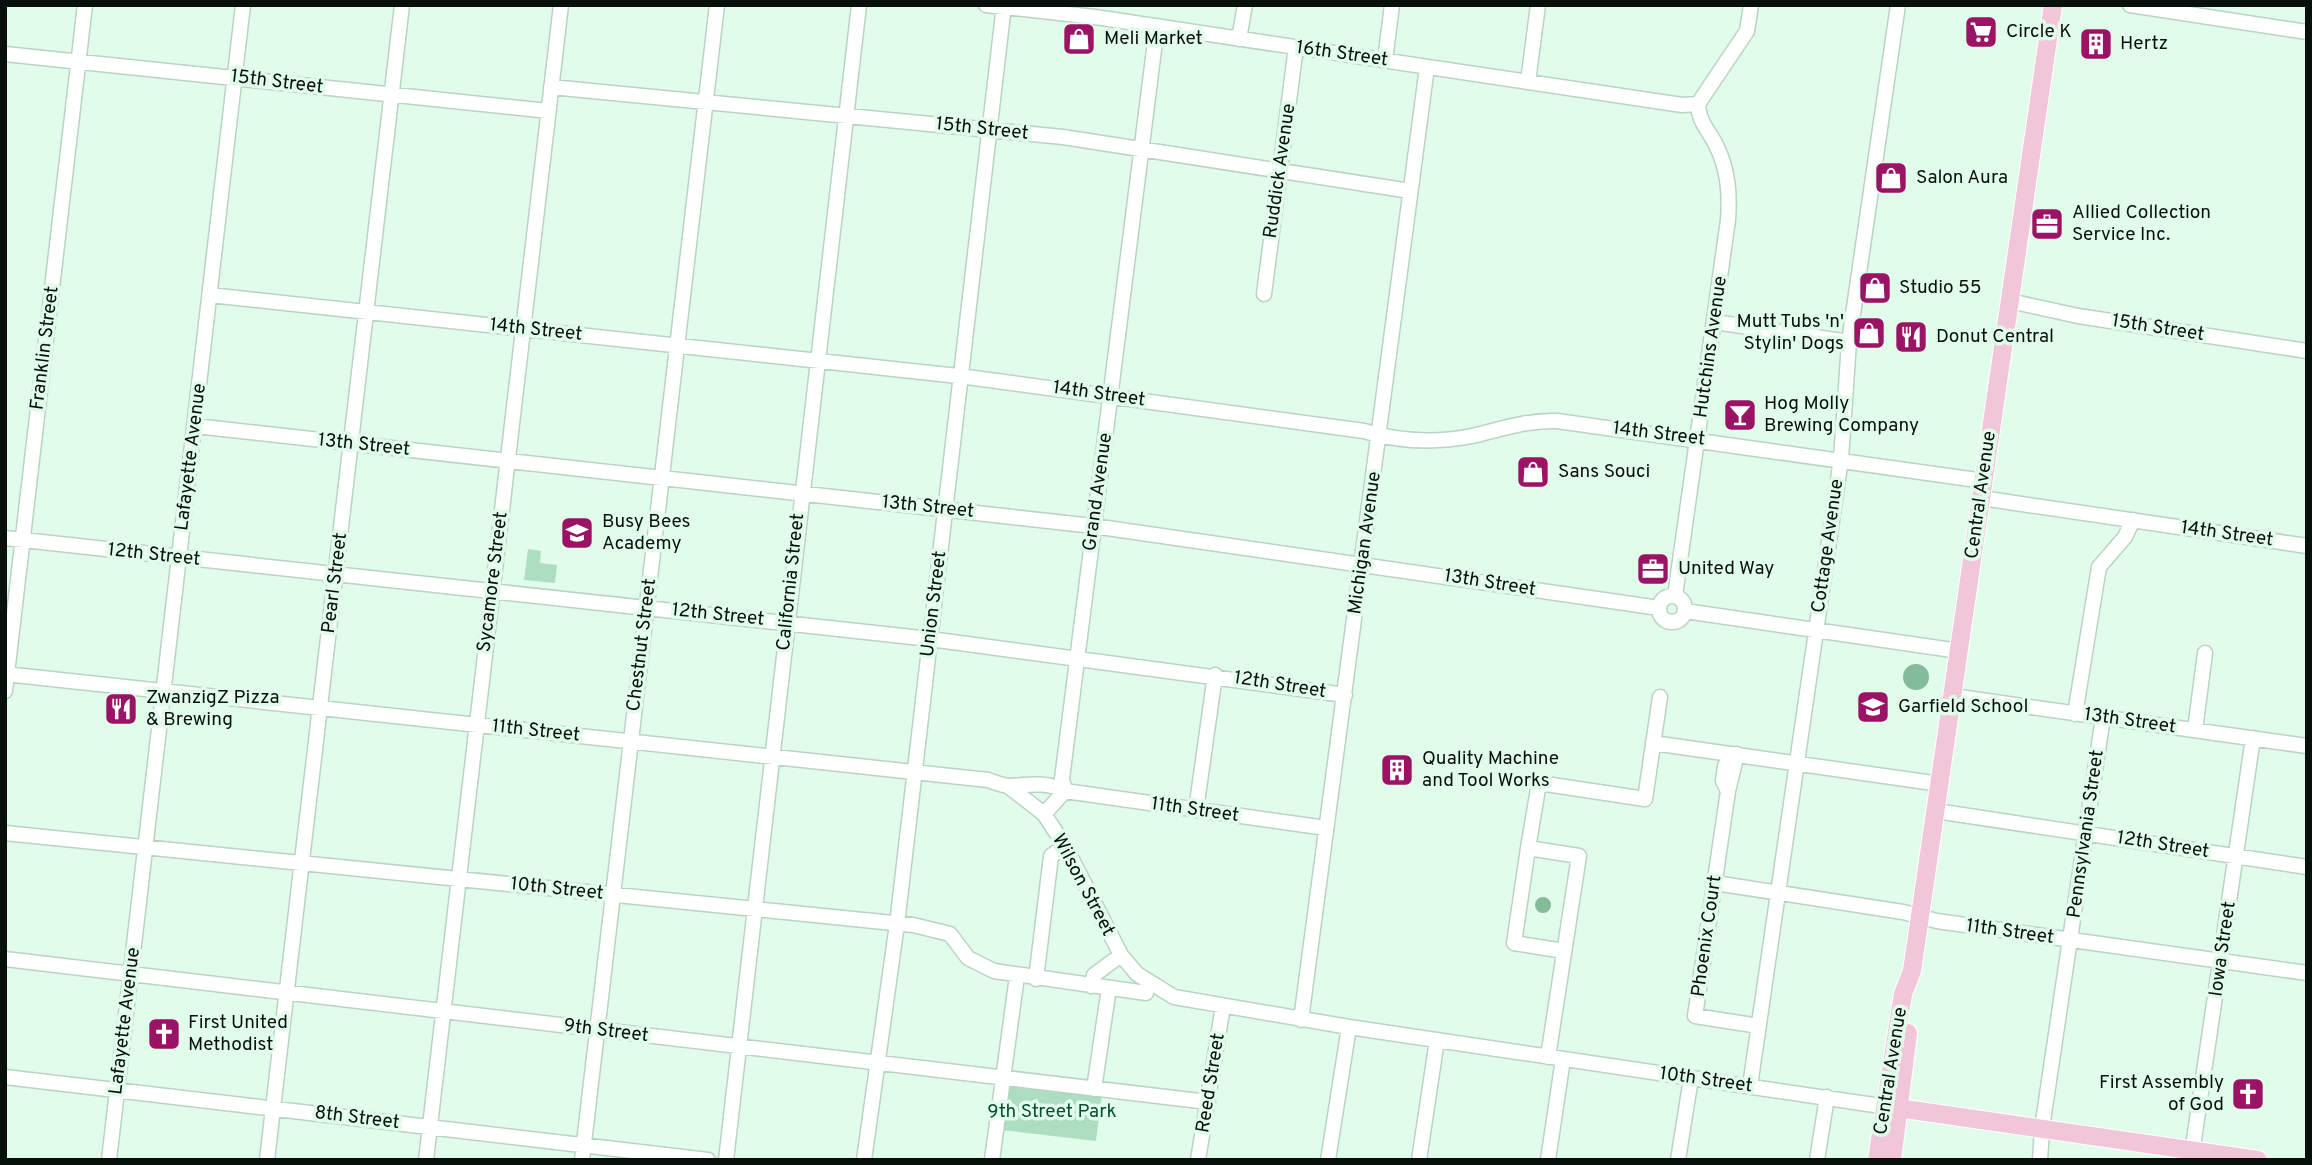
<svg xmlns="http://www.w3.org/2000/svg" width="2312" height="1165" font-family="Overpass,sans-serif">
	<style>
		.green { fill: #aedec1 }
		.water { fill: #83bb9b }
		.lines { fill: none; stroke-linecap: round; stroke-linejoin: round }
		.minor-casing { stroke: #bad3c4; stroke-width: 17 }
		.major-casing { stroke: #fff; stroke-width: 20 }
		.minor { stroke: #fff; stroke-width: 14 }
		.major { stroke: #f2c6d9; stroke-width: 18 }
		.labels { text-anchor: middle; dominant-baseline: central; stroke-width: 7; stroke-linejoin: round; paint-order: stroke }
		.poi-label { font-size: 19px; fill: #08100b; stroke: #e2fcec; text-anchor: start }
		.street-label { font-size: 19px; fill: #08100b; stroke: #e2fcec }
		.park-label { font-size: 19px; fill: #064e30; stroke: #e2fcec }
	</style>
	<rect width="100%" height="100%" fill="#e2fcec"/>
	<!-- green -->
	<path class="green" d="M 528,549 L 541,551 L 540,563 L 557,565 L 555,583 L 524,580 Z
		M 1008,1082 L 1102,1094 L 1096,1141 L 1002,1130 Z"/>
	<!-- water -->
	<path class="water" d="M1903 677a13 13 0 1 1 26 0a13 13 0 1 1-26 0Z
		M1535 905a8 8 0 1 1 16 0a8 8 0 1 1-16 0Z"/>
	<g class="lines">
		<defs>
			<path id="minor" d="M 986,5 L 1095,17 L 1682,105 L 1698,104
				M 2130,5 L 2307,32
				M 1239,39 L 1245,5
				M 5,54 L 548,111
				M 1385,60 L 1392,5
				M 1528,82 L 1538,5
				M 551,87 L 1063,137 L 1410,191
				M 1698,104 L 1747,31 L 1751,5
				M 1264,294 L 1296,47
				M 210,295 L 967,377 L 1364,431 C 1400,442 1436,443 1472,436 C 1502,429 1526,420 1557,421 L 1984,481
				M 2010,301 L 2078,316 L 2307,351
				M 1715,322 L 1849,342
				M 195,426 L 1093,526 L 1659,608
				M 1981,498 L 2307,546
				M 5,538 L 930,639 L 1345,695
				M1659 609a13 13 0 1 1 26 0a13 13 0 1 1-26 0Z
				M 1675,596 L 1728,220 C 1730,192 1728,168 1715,143 C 1707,128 1699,122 1698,104
				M 1685,611 L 1959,651
				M 5,674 L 988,780 C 994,782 1003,786 1010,786 C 1030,785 1045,781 1065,791
				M 5,691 L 85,5
				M 1952,696 L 2307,746
				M 2075,714 L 2099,567 L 2125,537 L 2133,520
				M 2195,730 L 2205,653
				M 1653,743 L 1940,784
				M 1733,754 L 1725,766 L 1723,781 L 1728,791 L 1737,754
				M 1008,786 L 1044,814 L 1065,846 L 1121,955 L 1137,974 L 1174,997 L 1349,1027 L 1894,1108
				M 1065,791 L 1062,779 L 1157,26
				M 1728,791 L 1695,1016 L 1759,1026
				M 1196,810 L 1215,675
				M 1936,811 L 2307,867
				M 1044,814 L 1065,791 L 1326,828
				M 5,833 L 913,925 L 950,934 L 968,958 L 994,971 L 1146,993
				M 1528,848 L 1539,783 L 1645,799 L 1660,697
				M 1715,883 L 1903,912 L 1937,921 L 2307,973
				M 5,959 L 1208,1102
				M 1036,979 L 1051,856 L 1065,846
				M 1091,986 L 1094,975 L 1121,955
				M 1301,1020 L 1427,67
				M 1548,1057 L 1579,856 L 1528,848 L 1514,943 L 1564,951
				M 5,1077 L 708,1160
				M 1750,1086 L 1841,459 L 1849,342 L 1898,5
				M 1094,1089 L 1109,988
				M 109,1160 L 243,5
				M 267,1160 L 402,5
				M 426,1160 L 561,5
				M 582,1160 L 717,5
				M 726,1160 L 859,5
				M 864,1160 L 897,924 L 1004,5
				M 992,1160 L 1017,976
				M 1198,1160 L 1223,1006
				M 1328,1160 L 1349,1027
				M 1419,1160 L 1437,1040
				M 1548,1160 L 1563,1059
				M 1678,1160 L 1691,1078
				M 1817,1160 L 1827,1097
				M 2040,1160 L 2042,1128 L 2103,717
				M 2191,1160 L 2253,738"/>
			<path id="major" d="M 1898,1108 L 2258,1160
				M 1877,1160 L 1903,994 L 1912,971 L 2053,5
				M 1892,1160 L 1908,1033"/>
		</defs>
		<!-- minor casing -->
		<use href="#minor" class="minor-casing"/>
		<!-- major casing -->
		<use href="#major" class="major-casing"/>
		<!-- minor -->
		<use href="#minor" class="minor"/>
		<!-- major -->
		<use href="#major" class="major"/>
	</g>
	<!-- icons -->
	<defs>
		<symbol id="supermarket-square" viewBox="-11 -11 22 22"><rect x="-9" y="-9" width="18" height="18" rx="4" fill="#9b1364" stroke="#e2fcec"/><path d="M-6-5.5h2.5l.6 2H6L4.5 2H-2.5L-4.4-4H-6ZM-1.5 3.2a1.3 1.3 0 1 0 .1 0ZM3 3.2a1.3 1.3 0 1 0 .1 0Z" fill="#fff"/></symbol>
		<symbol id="shop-square" viewBox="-11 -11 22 22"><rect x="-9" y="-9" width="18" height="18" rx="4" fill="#9b1364" stroke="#e2fcec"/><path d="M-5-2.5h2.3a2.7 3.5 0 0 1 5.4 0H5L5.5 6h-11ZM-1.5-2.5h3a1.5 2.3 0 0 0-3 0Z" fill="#fff"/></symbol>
		<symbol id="building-square" viewBox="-11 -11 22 22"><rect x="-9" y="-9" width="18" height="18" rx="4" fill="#9b1364" stroke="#e2fcec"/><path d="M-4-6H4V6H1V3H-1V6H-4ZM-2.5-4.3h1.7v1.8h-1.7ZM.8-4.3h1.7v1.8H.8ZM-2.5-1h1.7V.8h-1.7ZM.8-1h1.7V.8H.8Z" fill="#fff"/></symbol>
		<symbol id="office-square" viewBox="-11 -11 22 22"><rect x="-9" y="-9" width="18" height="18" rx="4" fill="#9b1364" stroke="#e2fcec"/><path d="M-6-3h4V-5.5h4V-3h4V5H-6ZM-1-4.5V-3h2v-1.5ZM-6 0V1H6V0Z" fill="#fff"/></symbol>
		<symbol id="restaurant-square" viewBox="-11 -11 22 22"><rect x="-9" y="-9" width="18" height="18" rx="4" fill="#9b1364" stroke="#e2fcec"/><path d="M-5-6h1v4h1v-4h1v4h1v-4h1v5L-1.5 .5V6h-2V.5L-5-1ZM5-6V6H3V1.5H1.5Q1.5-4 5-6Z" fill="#fff"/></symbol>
		<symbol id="bar-square" viewBox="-11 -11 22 22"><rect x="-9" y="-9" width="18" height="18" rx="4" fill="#9b1364" stroke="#e2fcec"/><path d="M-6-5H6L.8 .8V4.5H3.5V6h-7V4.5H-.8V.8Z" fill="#fff"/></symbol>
		<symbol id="school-square" viewBox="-11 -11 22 22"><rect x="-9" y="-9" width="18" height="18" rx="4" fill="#9b1364" stroke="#e2fcec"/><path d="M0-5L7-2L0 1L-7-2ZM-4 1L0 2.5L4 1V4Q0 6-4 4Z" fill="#fff"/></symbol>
		<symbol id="church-square" viewBox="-11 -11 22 22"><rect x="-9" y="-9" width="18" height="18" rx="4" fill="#9b1364" stroke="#e2fcec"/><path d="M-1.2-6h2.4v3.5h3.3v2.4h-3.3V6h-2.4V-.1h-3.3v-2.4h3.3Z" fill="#fff"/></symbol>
	</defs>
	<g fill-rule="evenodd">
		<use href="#supermarket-square" x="1962" y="13" width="38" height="38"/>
		<use href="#shop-square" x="1060" y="20" width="38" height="38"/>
		<use href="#building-square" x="2077" y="25" width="38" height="38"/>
		<use href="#shop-square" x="1872" y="159" width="38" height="38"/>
		<use href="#office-square" x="2028" y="205" width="38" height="38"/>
		<use href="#shop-square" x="1856" y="269" width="38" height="38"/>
		<use href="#shop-square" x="1850" y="314" width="38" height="38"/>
		<use href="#restaurant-square" x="1892" y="318" width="38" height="38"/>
		<use href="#bar-square" x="1721" y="396" width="38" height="38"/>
		<use href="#shop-square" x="1514" y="453" width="38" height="38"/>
		<use href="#school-square" x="558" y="514" width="38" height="38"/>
		<use href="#office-square" x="1634" y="550" width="38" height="38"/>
		<use href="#school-square" x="1854" y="688" width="38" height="38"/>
		<use href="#restaurant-square" x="102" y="690" width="38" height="38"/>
		<use href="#building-square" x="1378" y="751" width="38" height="38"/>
		<use href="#church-square" x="145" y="1015" width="38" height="38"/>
		<use href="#church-square" x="2229" y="1075" width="38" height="38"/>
	</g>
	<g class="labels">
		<!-- poi labels -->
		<g class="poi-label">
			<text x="2006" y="32">Circle K</text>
			<text x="1104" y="39">Meli Market</text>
			<text x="2120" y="44">Hertz</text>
			<text x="1916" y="178">Salon Aura</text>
			<text x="2072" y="213">Allied Collection<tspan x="2072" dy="22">Service Inc.</tspan></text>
			<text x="1899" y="288">Studio 55</text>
			<text x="1844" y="322" text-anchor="end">Mutt Tubs 'n'<tspan x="1844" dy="22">Stylin' Dogs</tspan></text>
			<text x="1936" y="337">Donut Central</text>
			<text x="1764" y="404">Hog Molly<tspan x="1764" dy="22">Brewing Company</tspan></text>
			<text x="1558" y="472">Sans Souci</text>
			<text x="602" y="522">Busy Bees<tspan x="602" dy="22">Academy</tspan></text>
			<text x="1678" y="569">United Way</text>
			<text x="146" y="698">ZwanzigZ Pizza<tspan x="146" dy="22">&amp; Brewing</tspan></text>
			<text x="1898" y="707">Garfield School</text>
			<text x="1422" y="759">Quality Machine<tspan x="1422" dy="22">and Tool Works</tspan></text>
			<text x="188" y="1023">First United<tspan x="188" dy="22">Methodist</tspan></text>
			<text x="2224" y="1083" text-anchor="end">First Assembly<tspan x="2224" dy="22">of God</tspan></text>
		</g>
		<!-- street labels -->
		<g class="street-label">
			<text transform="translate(1342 54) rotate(8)">16th Street</text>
			<text transform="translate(277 82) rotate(7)">15th Street</text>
			<text transform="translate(982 129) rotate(6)">15th Street</text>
			<text transform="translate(1280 171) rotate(-82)">Ruddick Avenue</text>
			<text transform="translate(2158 328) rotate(9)">15th Street</text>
			<text transform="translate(536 330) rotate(6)">14th Street</text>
			<text transform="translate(1711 347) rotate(-82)">Hutchins Avenue</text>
			<text transform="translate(45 348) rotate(-83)">Franklin Street</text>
			<text transform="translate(1099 394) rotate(8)">14th Street</text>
			<text transform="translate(1659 434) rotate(7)">14th Street</text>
			<text transform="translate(364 445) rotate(6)">13th Street</text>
			<text transform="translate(191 457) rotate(-83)">Lafayette Avenue</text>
			<text transform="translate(1098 492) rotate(-82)">Grand Avenue</text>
			<text transform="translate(1981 495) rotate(-82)">Central Avenue</text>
			<text transform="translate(928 507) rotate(6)">13th Street</text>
			<text transform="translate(2227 534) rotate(8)">14th Street</text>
			<text transform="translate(1365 543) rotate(-82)">Michigan Avenue</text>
			<text transform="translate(1828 546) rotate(-82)">Cottage Avenue</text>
			<text transform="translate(154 555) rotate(6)">12th Street</text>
			<text transform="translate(493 582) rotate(-83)">Sycamore Street</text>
			<text transform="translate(791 582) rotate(-84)">California Street</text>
			<text transform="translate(335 583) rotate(-83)">Pearl Street</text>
			<text transform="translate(1490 583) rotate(9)">13th Street</text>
			<text transform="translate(934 604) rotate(-83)">Union Street</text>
			<text transform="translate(718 615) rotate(6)">12th Street</text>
			<text transform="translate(642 645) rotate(-83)">Chestnut Street</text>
			<text transform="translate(1280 685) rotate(9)">12th Street</text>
			<text transform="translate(2130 721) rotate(8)">13th Street</text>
			<text transform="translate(536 731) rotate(6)">11th Street</text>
			<text transform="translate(1195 810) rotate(8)">11th Street</text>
			<text transform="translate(2086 834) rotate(-82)">Pennsylvania Street</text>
			<text transform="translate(2163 845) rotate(9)">12th Street</text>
			<text transform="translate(1083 885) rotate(62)">Wilson Street</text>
			<text transform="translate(557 889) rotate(6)">10th Street</text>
			<text transform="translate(2010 932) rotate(8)">11th Street</text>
			<text transform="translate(1707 936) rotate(-82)">Phoenix Court</text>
			<text transform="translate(2223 949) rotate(-82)">Iowa Street</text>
			<text transform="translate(125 1021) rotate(-83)">Lafayette Avenue</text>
			<text transform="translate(606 1031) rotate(7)">9th Street</text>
			<text transform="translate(1891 1071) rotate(-81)">Central Avenue</text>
			<text transform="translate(1706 1080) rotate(8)">10th Street</text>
			<text transform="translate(1211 1083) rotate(-81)">Reed Street</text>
			<text transform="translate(357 1118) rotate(7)">8th Street</text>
		</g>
		<!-- park labels -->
		<g class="park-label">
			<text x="1052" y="1112">9th Street Park</text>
		</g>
	</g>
	<!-- border -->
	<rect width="2312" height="1165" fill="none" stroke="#08100b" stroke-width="14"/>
</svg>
